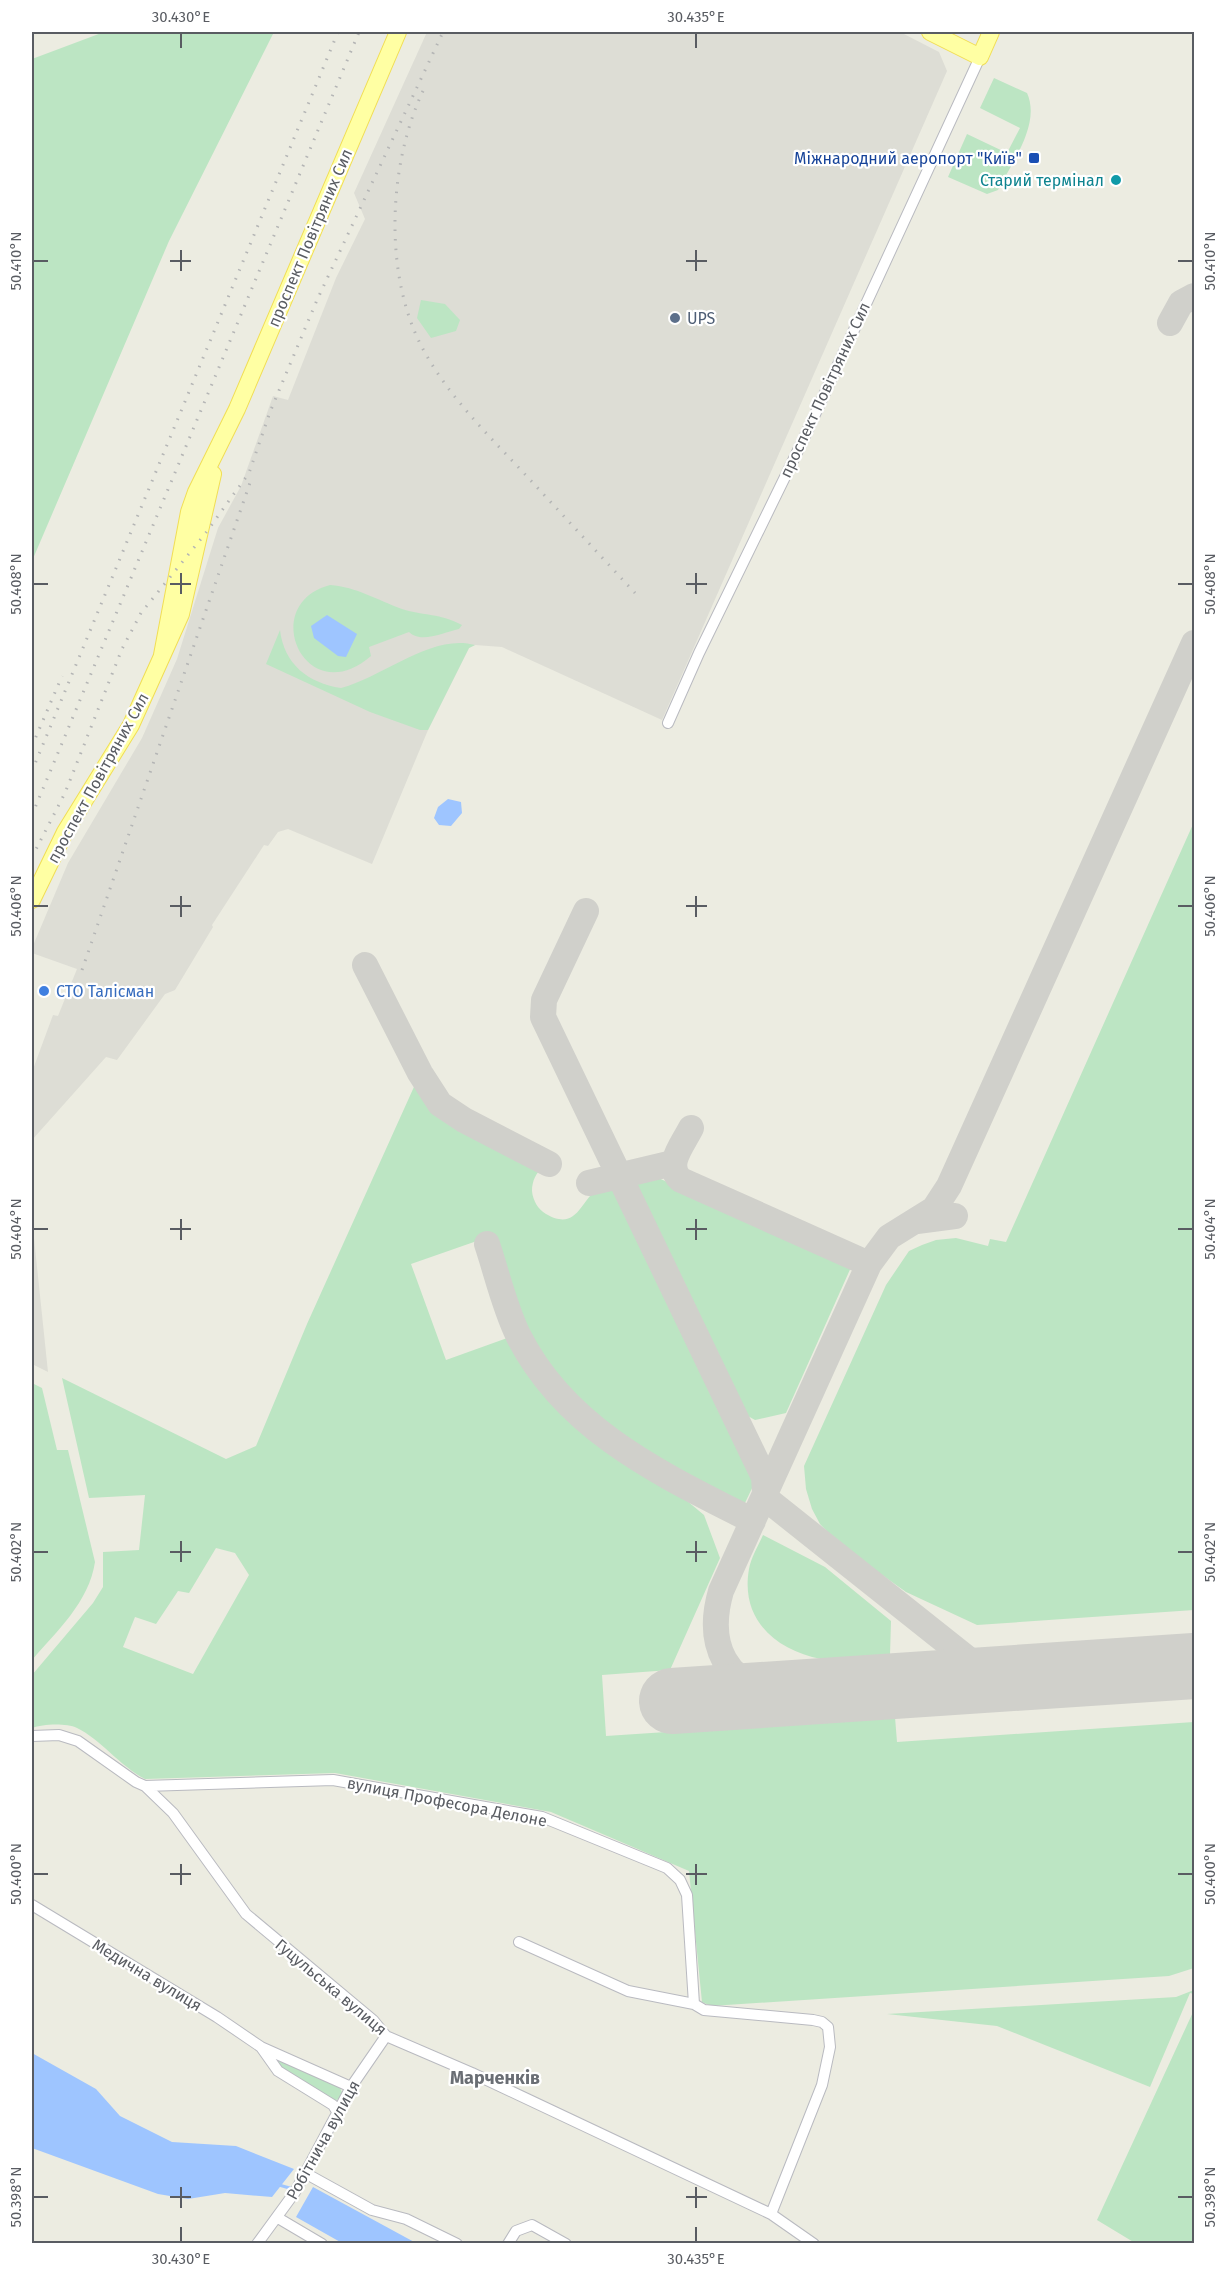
<svg xmlns="http://www.w3.org/2000/svg" width="1226" height="2275" font-family="'Fira Sans',sans-serif">
	<style>
		.industrial { fill: #ddddd5 }
		.green { fill: #bce5c3; fill-rule: evenodd }
		.water { fill: #9ec5ff }
		.lines { fill: none; stroke-linecap: round; stroke-linejoin: round }
		.stream { stroke: #9ec5ff; stroke-width: 3 }
		.taxiway { stroke: #d0d0cb; stroke-width: 26 }
		.runway { stroke: #d0d0cb; stroke-width: 66 }
		.minor-casing { stroke: #b9bac0; stroke-width: 12 }
		.primary-casing { stroke: #f1de55; stroke-width: 18 }
		.minor { stroke: #fff; stroke-width: 10 }
		.primary { stroke: #ffffa3; stroke-width: 16 }
		.rail { stroke: #b4b5b5; stroke-width: 3; stroke-dasharray: 1.5 8; stroke-linecap: butt }
		.ticks { fill: none; stroke: #595c62; stroke-width: 2 }
		.transit-dot { fill: #1a4fb4; stroke: #fff; stroke-width: 2 }
		.culture-dot { fill: #0f9aa8; stroke: #fff; stroke-width: 2 }
		.service-dot { fill: #5c6f8a; stroke: #fff; stroke-width: 2 }
		.shop-dot { fill: #3f7fe0; stroke: #fff; stroke-width: 2 }
		.labels { text-anchor: middle; dominant-baseline: central; stroke-width: 4.5; stroke-linejoin: round; paint-order: stroke }
		.transit-label { font-size: 16px; fill: #164399; stroke: #fff; text-anchor: end }
		.culture-label { font-size: 16px; fill: #0d838f; stroke: #fff; text-anchor: end }
		.street-label { font-size: 16px; fill: #595c62; stroke: #fff }
		.service-label { font-size: 16px; fill: #4e5e75; stroke: #fff; text-anchor: start }
		.shop-label { font-size: 16px; fill: #366cbe; stroke: #fff; text-anchor: start }
		.neighbourhood-label { font-size: 18px; font-weight: bold; fill: #6a6e74; stroke: #fff }
		.neatline { fill: none; stroke: #595c62; stroke-width: 2 }
		.ticks-label { font-size: 15px; text-anchor: middle; fill: #595c62 }
	</style>
	<rect width="100%" height="100%" fill="#ecece1"/>
	<!-- industrial -->
	<path class="industrial" d="M 427,32 L 900,32 L 939,52 L 947,71 L 662,720 L 502,647 L 475,645 L 469,648 L 428,730 L 372,864 L 288,829 L 278,832 L 268,846 L 264,845 L 212,925 L 213,927 L 175,990 L 165,994 L 117,1060 L 106,1057 L 32,1140 L 32,1072 L 53,1015 L 58,1016 L 77,969 L 32,953 L 32,948 L 68,863 L 142,738 L 177,659 L 218,528 L 241,486 L 273,396 L 288,400 L 336,278 L 365,219 L 354,193 Z
		M 32,1219 L 48,1372 L 32,1364 Z"/>
	<!-- green -->
	<path class="green" d="M 104,32 L 274,32 L 169,241 L 32,561 L 32,59 Z
		M 994,78 L 1027,93 C 1041,124 1012,162 998,190 L 987,194 L 948,177 L 967,134 L 1007,153 L 1020,128 L 980,108 Z
		M 421,300 L 445,304 L 460,320 L 456,331 L 431,338 L 417,318 Z
		M 330,585 C 357,587 377,600 402,609 C 424,616 440,613 462,625 L 459,629 C 444,632 421,644 409,632 L 369,647 L 371,656 C 305,713 257,604 330,585 Z
		M 280,630 C 284,664 308,683 341,688 C 383,677 432,633 475,645 L 469,648 L 428,730 L 420,730 L 370,712 L 266,664 Z
		M 1194,822 L 1194,1610 L 977,1625 L 906,1592 L 840,1545 L 820,1524 L 812,1509 L 806,1489 L 804,1466 L 886,1285 L 909,1251 L 922,1245 L 936,1240 L 956,1238 L 988,1246 L 990,1239 L 1006,1242 Z
		M 418,1078 L 437,1108 L 461,1124 L 543,1167 C 536,1173 532,1181 532,1191 C 533,1201 538,1209 546,1214 C 577,1232 581,1200 595,1192 C 600,1189 607,1188 613,1187 L 755,1482 L 744,1505 C 651,1460 561,1416 519,1313 C 509,1288 502,1261 494,1235 L 411,1264 L 446,1360 L 510,1337 L 536,1380 L 557,1406 L 585,1432 L 619,1459 L 674,1490 L 704,1515 L 720,1558 L 670,1670 L 602,1675 L 606,1736 L 895,1717 L 897,1742 L 1194,1722 L 1194,1968 L 1169,1976 L 711,2006 L 702,2002 L 689,1871 L 551,1812 L 335,1773 L 145,1779 C 120,1766 100,1739 77,1728 C 66,1723 43,1724 32,1728 L 32,1675 L 93,1603 L 103,1587 L 103,1552 L 139,1550 L 145,1495 L 89,1498 L 62,1378 L 226,1459 L 256,1446 L 307,1324 ZM 216,1548 L 235,1553 L 249,1575 L 193,1674 L 123,1647 L 135,1617 L 156,1624 L 178,1591 L 189,1593 Z
		M 654,1176 L 852,1265 L 786,1413 L 755,1420 L 746,1415 L 633,1181 Z
		M 32,1383 L 42,1388 L 57,1450 L 68,1450 L 95,1562 C 89,1602 57,1631 32,1660 Z
		M 763,1535 L 825,1567 L 891,1621 L 890,1655 C 869,1656 842,1663 821,1659 C 776,1650 740,1620 749,1569 C 751,1558 758,1546 763,1535 Z
		M 1194,1990 L 1194,1994 L 1190,1993 L 1150,2087 L 997,2026 L 887,2014 L 1176,1997 Z
		M 1194,2010 L 1194,2243 L 1135,2243 L 1097,2220 Z
		M 271,2053 L 339,2086 L 343,2094 L 339,2099 L 333,2101 L 280,2069 Z"/>
	<!-- water -->
	<path class="water" d="M 327,615 L 357,634 L 346,657 L 338,656 L 314,638 L 311,626 Z
		M 448,799 L 461,802 L 462,813 L 451,826 L 439,825 L 434,818 L 438,807 Z
		M 32,2053 L 96,2089 L 120,2116 L 172,2142 L 236,2146 L 294,2169 L 272,2197 L 225,2193 L 188,2199 L 158,2194 L 32,2148 Z
		M 313,2187 L 416,2243 L 342,2243 L 296,2217 Z"/>
	<g class="lines">
		<!-- stream -->
		<path class="stream" d="M 279,2185 L 293,2189"/>
		<!-- taxiway -->
		<path class="taxiway" d="M 1170,323 L 1181,303 L 1194,296
			M 586,911 L 544,1000 L 543,1017 L 764,1477 L 765,1493
			M 365,965 L 420,1073 L 440,1104 L 464,1120 L 549,1164
			M 691,1128 C 683,1144 664,1166 681,1180 L 869,1264
			M 589,1183 L 673,1163
			M 917,1221 L 955,1216
			M 487,1244 C 497,1274 504,1306 518,1335 C 566,1431 663,1475 753,1521
			M 764,1497 L 993,1679
			M 784,1692 C 724,1689 706,1643 721,1591 L 869,1264 L 889,1237 L 934,1209 L 949,1186 L 1194,643"/>
		<!-- runway -->
		<path class="runway" d="M 672,1701 L 1194,1666"/>
		<defs>
			<path id="minor" d="M 668,723 L 699,653 L 805,436 L 980,57
				M 32,1736 L 59,1735 L 78,1741 L 136,1782 L 145,1786 L 173,1813 L 246,1914 L 373,2020 L 386,2036 L 472,2073 L 771,2214 L 814,2244
				M 145,1786 L 333,1780 L 542,1817 L 667,1868 L 680,1880 L 687,1895 L 694,2004
				M 32,1905 L 217,2017 L 261,2047 L 351,2087
				M 519,1942 L 628,1991 L 694,2004 L 704,2010 L 813,2020 L 822,2022 L 828,2027 L 830,2047 L 822,2085 L 771,2214
				M 261,2047 L 278,2071 L 333,2105 L 338,2113
				M 305,2173 L 372,2210 L 406,2219 L 457,2244
				M 278,2218 L 322,2244
				M 257,2244 L 295,2192 L 351,2087 L 386,2036
				M 508,2244 L 516,2231 L 532,2225 L 566,2244"/>
			<path id="primary" d="M 930,32 L 980,57 L 991,32
				M 162,655 L 189,512 L 196,492 L 237,409 L 398,32
				M 32,900 L 65,832 L 131,725 L 181,614 L 213,474"/>
		</defs>
		<!-- minor casing -->
		<use href="#minor" class="minor-casing"/>
		<!-- primary casing -->
		<use href="#primary" class="primary-casing"/>
		<!-- minor -->
		<use href="#minor" class="minor"/>
		<!-- primary -->
		<use href="#primary" class="primary"/>
		<!-- rail -->
		<path class="rail" d="M 32,33 L 36,32
			M 423,91 C 388,165 383,277 424,351 C 449,396 485,432 521,470 C 559,511 597,552 635,593
			M 32,746 L 62,676
			M 32,771 L 338,32
			M 32,815 L 359,32
			M 32,857 L 65,793 L 122,649 L 141,613 L 205,534 L 249,473 L 270,412 L 317,300 L 443,32
			M 82,970 L 252,477"/>
	</g>
	<!-- ticks -->
	<path class="ticks" d="M 181,33 L 181,48M 696,33 L 696,48M 181,250 L 181,271M 696,250 L 696,271M 33,261 L 48,261M 170,261 L 191,261M 686,261 L 707,261M 1178,261 L 1193,261M 181,573 L 181,594M 696,573 L 696,594M 33,584 L 48,584M 170,584 L 191,584M 686,584 L 707,584M 1178,584 L 1193,584M 181,896 L 181,917M 696,896 L 696,917M 33,906 L 48,906M 170,906 L 191,906M 686,906 L 707,906M 1178,906 L 1193,906M 181,1219 L 181,1240M 696,1219 L 696,1240M 33,1229 L 48,1229M 170,1229 L 191,1229M 686,1229 L 707,1229M 1178,1229 L 1193,1229M 181,1541 L 181,1562M 696,1541 L 696,1562M 33,1552 L 48,1552M 170,1552 L 191,1552M 686,1552 L 707,1552M 1178,1552 L 1193,1552M 181,1864 L 181,1885M 696,1864 L 696,1885M 33,1874 L 48,1874M 170,1874 L 191,1874M 686,1874 L 707,1874M 1178,1874 L 1193,1874M 181,2187 L 181,2208M 696,2187 L 696,2208M 33,2197 L 48,2197M 170,2197 L 191,2197M 686,2197 L 707,2197M 1178,2197 L 1193,2197M 181,2227 L 181,2242M 696,2227 L 696,2242"/>
	<!-- markers -->
	<rect class="transit-dot" x="1028" y="152" width="12" height="12" rx="3"/>
	<circle class="culture-dot" cx="1116" cy="180" r="6"/>
	<circle class="service-dot" cx="675" cy="318" r="6"/>
	<circle class="shop-dot" cx="44" cy="991" r="6"/>
	<g class="labels">
		<!-- transit labels -->
		<g class="transit-label">
			<text x="1022" y="158">Міжнародний аеропорт "Київ"</text>
		</g>
		<!-- culture labels -->
		<g class="culture-label">
			<text x="1104" y="180">Старий термінал</text>
		</g>
		<!-- street labels -->
		<g class="street-label">
			<text transform="translate(310 238) rotate(-67)">проспект Повітряних Сил</text>
			<text transform="translate(825 390) rotate(-65)">проспект Повітряних Сил</text>
			<text transform="translate(98 778) rotate(-61)">проспект Повітряних Сил</text>
			<text transform="translate(447 1802) rotate(11)">вулиця Професора Делоне</text>
			<text transform="translate(147 1975) rotate(31)">Медична вулиця</text>
			<text transform="translate(331 1987) rotate(40)">Гуцульська вулиця</text>
			<text transform="translate(323 2140) rotate(-61)">Робітнича вулиця</text>
		</g>
		<!-- service labels -->
		<g class="service-label">
			<text x="687" y="318">UPS</text>
		</g>
		<!-- shop labels -->
		<g class="shop-label">
			<text x="56" y="991">СТО Талісман</text>
		</g>
		<!-- neighbourhood labels -->
		<g class="neighbourhood-label">
			<text x="495" y="2078">Марченків</text>
		</g>
	</g>
	<!-- border -->
	<rect width="1226" height="2275" fill="none" stroke="#ffffff" stroke-width="66"/>
	<rect x="33" y="33" width="1160" height="2209" class="neatline"/>
	<g class="ticks-label">
		<text x="181" y="22">30.430°E</text>
		<text x="696" y="22">30.435°E</text>
		<text transform="translate(16 261) rotate(-90)" y="5">50.410°N</text>
		<text transform="translate(1210 261) rotate(-90)" y="5">50.410°N</text>
		<text transform="translate(16 584) rotate(-90)" y="5">50.408°N</text>
		<text transform="translate(1210 584) rotate(-90)" y="5">50.408°N</text>
		<text transform="translate(16 906) rotate(-90)" y="5">50.406°N</text>
		<text transform="translate(1210 906) rotate(-90)" y="5">50.406°N</text>
		<text transform="translate(16 1229) rotate(-90)" y="5">50.404°N</text>
		<text transform="translate(1210 1229) rotate(-90)" y="5">50.404°N</text>
		<text transform="translate(16 1552) rotate(-90)" y="5">50.402°N</text>
		<text transform="translate(1210 1552) rotate(-90)" y="5">50.402°N</text>
		<text transform="translate(16 1874) rotate(-90)" y="5">50.400°N</text>
		<text transform="translate(1210 1874) rotate(-90)" y="5">50.400°N</text>
		<text transform="translate(16 2197) rotate(-90)" y="5">50.398°N</text>
		<text transform="translate(1210 2197) rotate(-90)" y="5">50.398°N</text>
		<text x="181" y="2264">30.430°E</text>
		<text x="696" y="2264">30.435°E</text>
	</g>
</svg>
